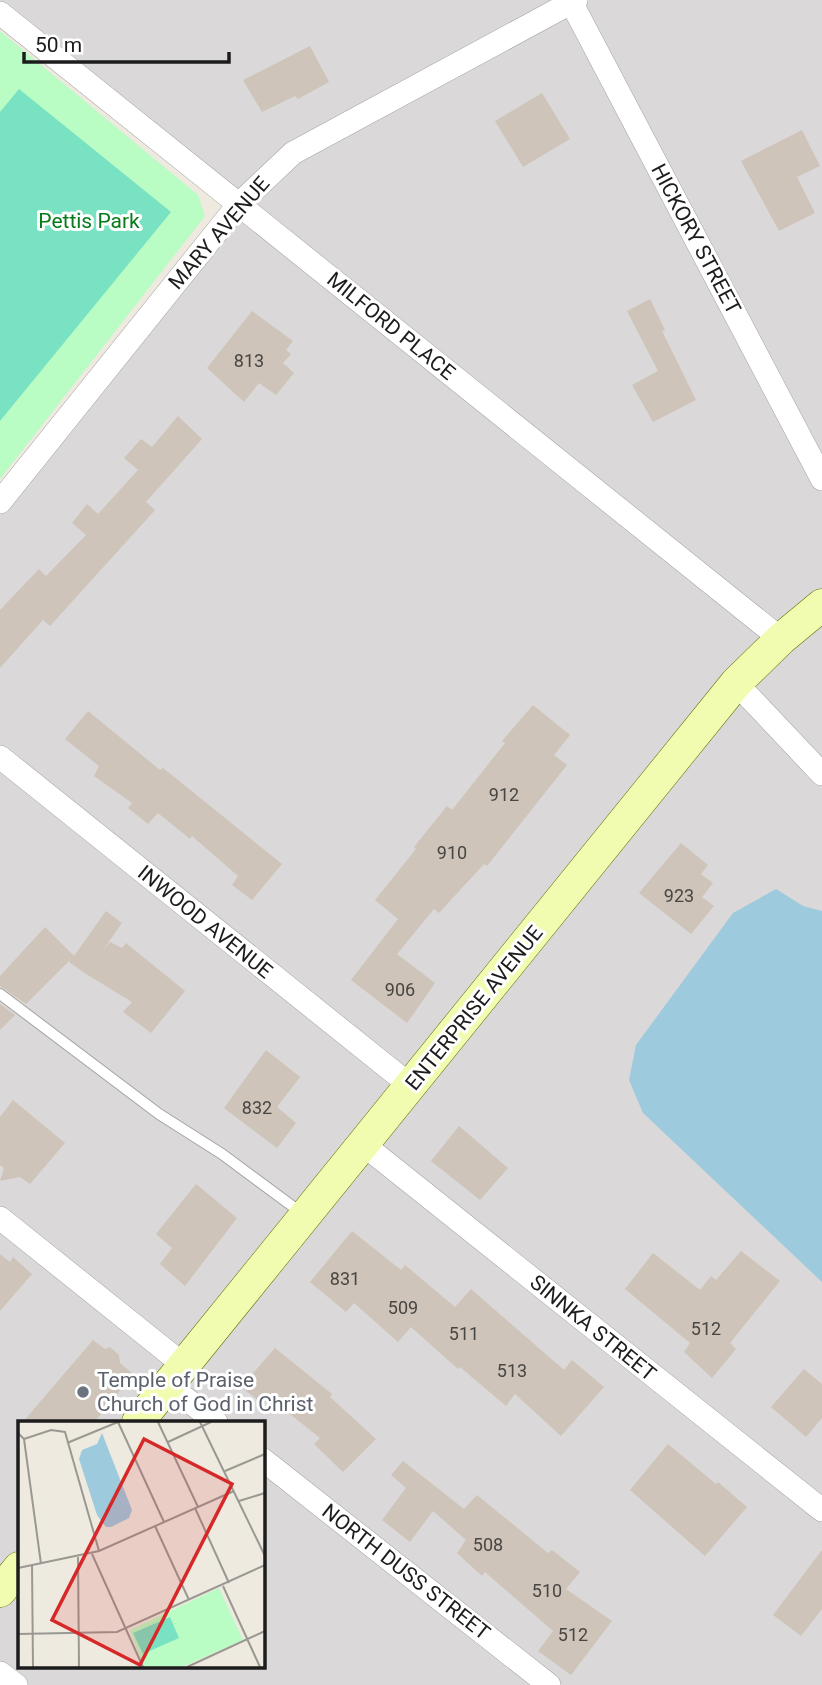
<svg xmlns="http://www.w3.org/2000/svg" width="822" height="1685" font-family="Roboto,sans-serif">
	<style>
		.residential { fill: #dad8d8; fill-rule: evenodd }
		.park { fill: #b9fcc4 }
		.pitch { fill: #79e2c2 }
		.water { fill: #9ecade }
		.building { fill: #cec4b9 }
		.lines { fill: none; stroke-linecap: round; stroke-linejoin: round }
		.lane-casing { stroke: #a3a3a3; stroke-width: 12 }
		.street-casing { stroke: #a3a3a3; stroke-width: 24 }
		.secondary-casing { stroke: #5e7500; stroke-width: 33 }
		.lane { stroke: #fff; stroke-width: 10 }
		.street { stroke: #fff; stroke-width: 23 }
		.secondary { stroke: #f2fcb0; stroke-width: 32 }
		.worship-dot { fill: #6b7280; stroke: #fff; stroke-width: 2.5 }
		.labels { text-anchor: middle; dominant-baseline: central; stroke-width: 6; stroke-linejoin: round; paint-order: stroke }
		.number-label { font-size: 18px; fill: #484643 }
		.park-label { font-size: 21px; fill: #067d1a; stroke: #fff }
		.street-label { font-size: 21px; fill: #1c1c1c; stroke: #fff }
		.worship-label { font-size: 21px; fill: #5b616d; stroke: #fff; text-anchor: start }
		.inset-road { fill: none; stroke: #9a9892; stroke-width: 2 }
		.view { fill: #d62828; fill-opacity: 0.15; stroke: #d62828; stroke-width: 3.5 }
		.inset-edge { fill: none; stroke: #1c1c1c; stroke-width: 3.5 }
	</style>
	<rect width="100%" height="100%" fill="#eeeae0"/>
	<!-- residential -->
	<path class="residential" d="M 0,0 L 822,0 L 822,1685 L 0,1685 L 0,507 L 239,204 L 0,13 ZM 19,1422 L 262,1422 L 262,1666 L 19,1666 Z"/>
	<!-- park -->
	<path class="park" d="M 0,31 L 198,195 L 205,216 L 0,479 Z"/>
	<!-- pitch -->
	<path class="pitch" d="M 19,89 L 171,212 L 0,421 L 0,112 Z"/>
	<!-- water -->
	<path class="water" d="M 776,889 L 803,906 L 822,911 L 822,1282 L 643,1113 L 629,1080 L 636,1045 L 733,913 Z"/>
	<!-- building -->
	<path class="building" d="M 310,46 L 329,82 L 298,99 L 295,96 L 262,112 L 243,80 Z
		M 542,93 L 570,139 L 523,167 L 495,121 Z
		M 802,130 L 820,166 L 797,177 L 815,213 L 779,231 L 741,161 Z
		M 650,299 L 665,330 L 662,331 L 696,400 L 653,422 L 632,385 L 658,371 L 627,311 Z
		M 252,311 L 293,341 L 286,350 L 291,354 L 283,363 L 294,373 L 276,395 L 259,383 L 244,402 L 207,368 Z
		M 178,416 L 202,439 L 146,502 L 155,510 L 50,626 L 43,620 L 0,668 L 0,610 L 39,569 L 46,576 L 86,535 L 72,523 L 87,504 L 98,514 L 138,470 L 124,458 L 141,439 L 152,447 Z
		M 533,705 L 570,735 L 554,755 L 567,765 L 487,866 L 484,864 L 439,913 L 434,909 L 397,954 L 435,983 L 407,1023 L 351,980 L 398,919 L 375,900 L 416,849 L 414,847 L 447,806 L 452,810 L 505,743 L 502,741 Z
		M 88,711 L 160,770 L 163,768 L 282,864 L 252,900 L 232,885 L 238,876 L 192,836 L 190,839 L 158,813 L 148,824 L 128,808 L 132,803 L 94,776 L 99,766 L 65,739 Z
		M 681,843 L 708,865 L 701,874 L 713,883 L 702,897 L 714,906 L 691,934 L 639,893 Z
		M 106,911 L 122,923 L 103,950 L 110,942 L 122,948 L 126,943 L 185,991 L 151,1033 L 123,1012 L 132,1002 L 86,974 L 69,962 L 71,959 L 26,1004 L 0,986 L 0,976 L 45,927 L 74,956 Z
		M 0,1004 L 15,1015 L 0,1030 Z
		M 266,1050 L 300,1077 L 277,1107 L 296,1123 L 277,1148 L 224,1108 Z
		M 13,1100 L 65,1143 L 30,1184 L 20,1177 L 0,1181 L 4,1168 L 0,1165 L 0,1117 Z
		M 459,1126 L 508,1168 L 480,1200 L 431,1161 Z
		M 196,1184 L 237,1218 L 185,1286 L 160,1264 L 172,1248 L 156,1234 Z
		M 352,1231 L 401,1270 L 405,1265 L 455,1307 L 471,1289 L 564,1370 L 572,1360 L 604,1387 L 561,1436 L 515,1394 L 506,1406 L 460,1367 L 458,1369 L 411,1327 L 398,1342 L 354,1303 L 346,1312 L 310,1282 Z
		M 741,1251 L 780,1281 L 730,1343 L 736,1349 L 712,1378 L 684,1352 L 690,1343 L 625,1289 L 653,1253 L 700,1290 L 711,1276 L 716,1280 Z
		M 0,1254 L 10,1262 L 13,1257 L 32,1274 L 0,1311 Z
		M 93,1340 L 105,1349 L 110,1347 L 119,1355 L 120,1363 L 133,1374 L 94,1423 L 22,1423 Z
		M 275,1348 L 332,1394 L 330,1397 L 376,1439 L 343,1472 L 314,1444 L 320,1438 L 270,1398 L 263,1404 L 241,1387 Z
		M 804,1369 L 822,1384 L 822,1418 L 806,1437 L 771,1407 Z
		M 668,1444 L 716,1484 L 718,1482 L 747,1507 L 705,1556 L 630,1490 Z
		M 403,1461 L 464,1509 L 477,1495 L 548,1553 L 552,1550 L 580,1572 L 566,1589 L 612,1621 L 571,1675 L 538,1651 L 553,1631 L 485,1572 L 482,1576 L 457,1553 L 466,1540 L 433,1511 L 410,1542 L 382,1520 L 406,1488 L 391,1475 Z
		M 822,1550 L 822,1609 L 801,1636 L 773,1615 Z"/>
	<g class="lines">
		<defs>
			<path id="lane" d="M 0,994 L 159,1114 L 222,1154 L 303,1214"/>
			<path id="street" d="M 570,0 L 822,479
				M 0,13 L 781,639
				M 0,502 L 239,204 L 293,153 L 576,0
				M 736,683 L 822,774
				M 0,757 L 411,1086
				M 364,1145 L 822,1510
				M 0,1218 L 185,1366
				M 168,1385 L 216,1422
				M 262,1459 L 549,1685
				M 0,1673 L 16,1685"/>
			<path id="secondary" d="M 138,1422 L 736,683 L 781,639 L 822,605
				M 0,1591 L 19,1568"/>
		</defs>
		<!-- lane casing -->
		<use href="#lane" class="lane-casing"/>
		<!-- street casing -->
		<use href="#street" class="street-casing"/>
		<!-- secondary casing -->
		<use href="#secondary" class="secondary-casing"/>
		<!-- lane -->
		<use href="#lane" class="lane"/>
		<!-- street -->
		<use href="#street" class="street"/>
		<!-- secondary -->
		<use href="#secondary" class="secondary"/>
	</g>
	<!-- markers -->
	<circle class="worship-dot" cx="83" cy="1392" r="7"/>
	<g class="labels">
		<!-- number labels -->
		<g class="number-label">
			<text x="249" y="360">813</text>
			<text x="504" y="794">912</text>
			<text x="452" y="852">910</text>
			<text x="679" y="895">923</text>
			<text x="400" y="989">906</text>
			<text x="257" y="1107">832</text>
			<text x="345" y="1278">831</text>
			<text x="403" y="1307">509</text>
			<text x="706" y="1328">512</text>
			<text x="464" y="1333">511</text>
			<text x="512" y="1370">513</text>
			<text x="488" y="1544">508</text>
			<text x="547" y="1590">510</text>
			<text x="573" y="1634">512</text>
		</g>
		<!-- park labels -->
		<g class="park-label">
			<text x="89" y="221">Pettis Park</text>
		</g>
		<!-- street labels -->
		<g class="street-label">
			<text transform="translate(219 233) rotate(-49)">MARY AVENUE</text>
			<text transform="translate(696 239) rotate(62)">HICKORY STREET</text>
			<text transform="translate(391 326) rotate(39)">MILFORD PLACE</text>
			<text transform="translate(205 922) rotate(39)">INWOOD AVENUE</text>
			<text transform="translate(474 1008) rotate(-51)">ENTERPRISE AVENUE</text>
			<text transform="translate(593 1328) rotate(39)">SINNKA STREET</text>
			<text transform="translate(406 1572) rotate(38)">NORTH DUSS STREET</text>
		</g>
		<!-- worship labels -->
		<g class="worship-label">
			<text x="97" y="1380">Temple of Praise<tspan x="97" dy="24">Church of God in Christ</tspan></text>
		</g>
	</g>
	<!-- overview -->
	<g transform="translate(18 1421)">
		<rect width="247" height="247" fill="#eeeae0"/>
		<path d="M 201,167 L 225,219 L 164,246 L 126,246 L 112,209 Z" fill="#b9fcc4"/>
		<path d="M 152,196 L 161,217 L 125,233 L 115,212 Z" fill="#79e2c2"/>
		<path d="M 84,12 L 114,89 L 111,97 L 93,106 L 88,106 L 79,94 L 61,38 L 64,29 L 79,23 Z" fill="#9ecade"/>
		<path class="inset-road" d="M 100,1 L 146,101M 140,1 L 180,86M 182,1 L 247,135M 0,12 L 6,18 L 23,143M 6,18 L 33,9 L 47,11 L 81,130M 150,21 L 193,1M 49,22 L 100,1M 207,50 L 247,33M 221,80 L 247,72M 177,87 L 211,162M 137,105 L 171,179M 74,133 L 125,246M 60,136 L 61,246M 14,144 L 15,246M 0,147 L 81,130 L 216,70M 205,165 L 242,246M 0,213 L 99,211 L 247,144M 169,246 L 247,210"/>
		<path class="view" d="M 126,18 L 214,63 L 122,244 L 34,199 Z"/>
		<rect width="247" height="247" class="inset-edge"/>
	</g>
	<!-- scale -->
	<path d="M24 52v10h205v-10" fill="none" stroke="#1c1c1c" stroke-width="3.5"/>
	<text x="35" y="52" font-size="21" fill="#1c1c1c" stroke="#ffffff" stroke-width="5" paint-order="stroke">50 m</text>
</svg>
